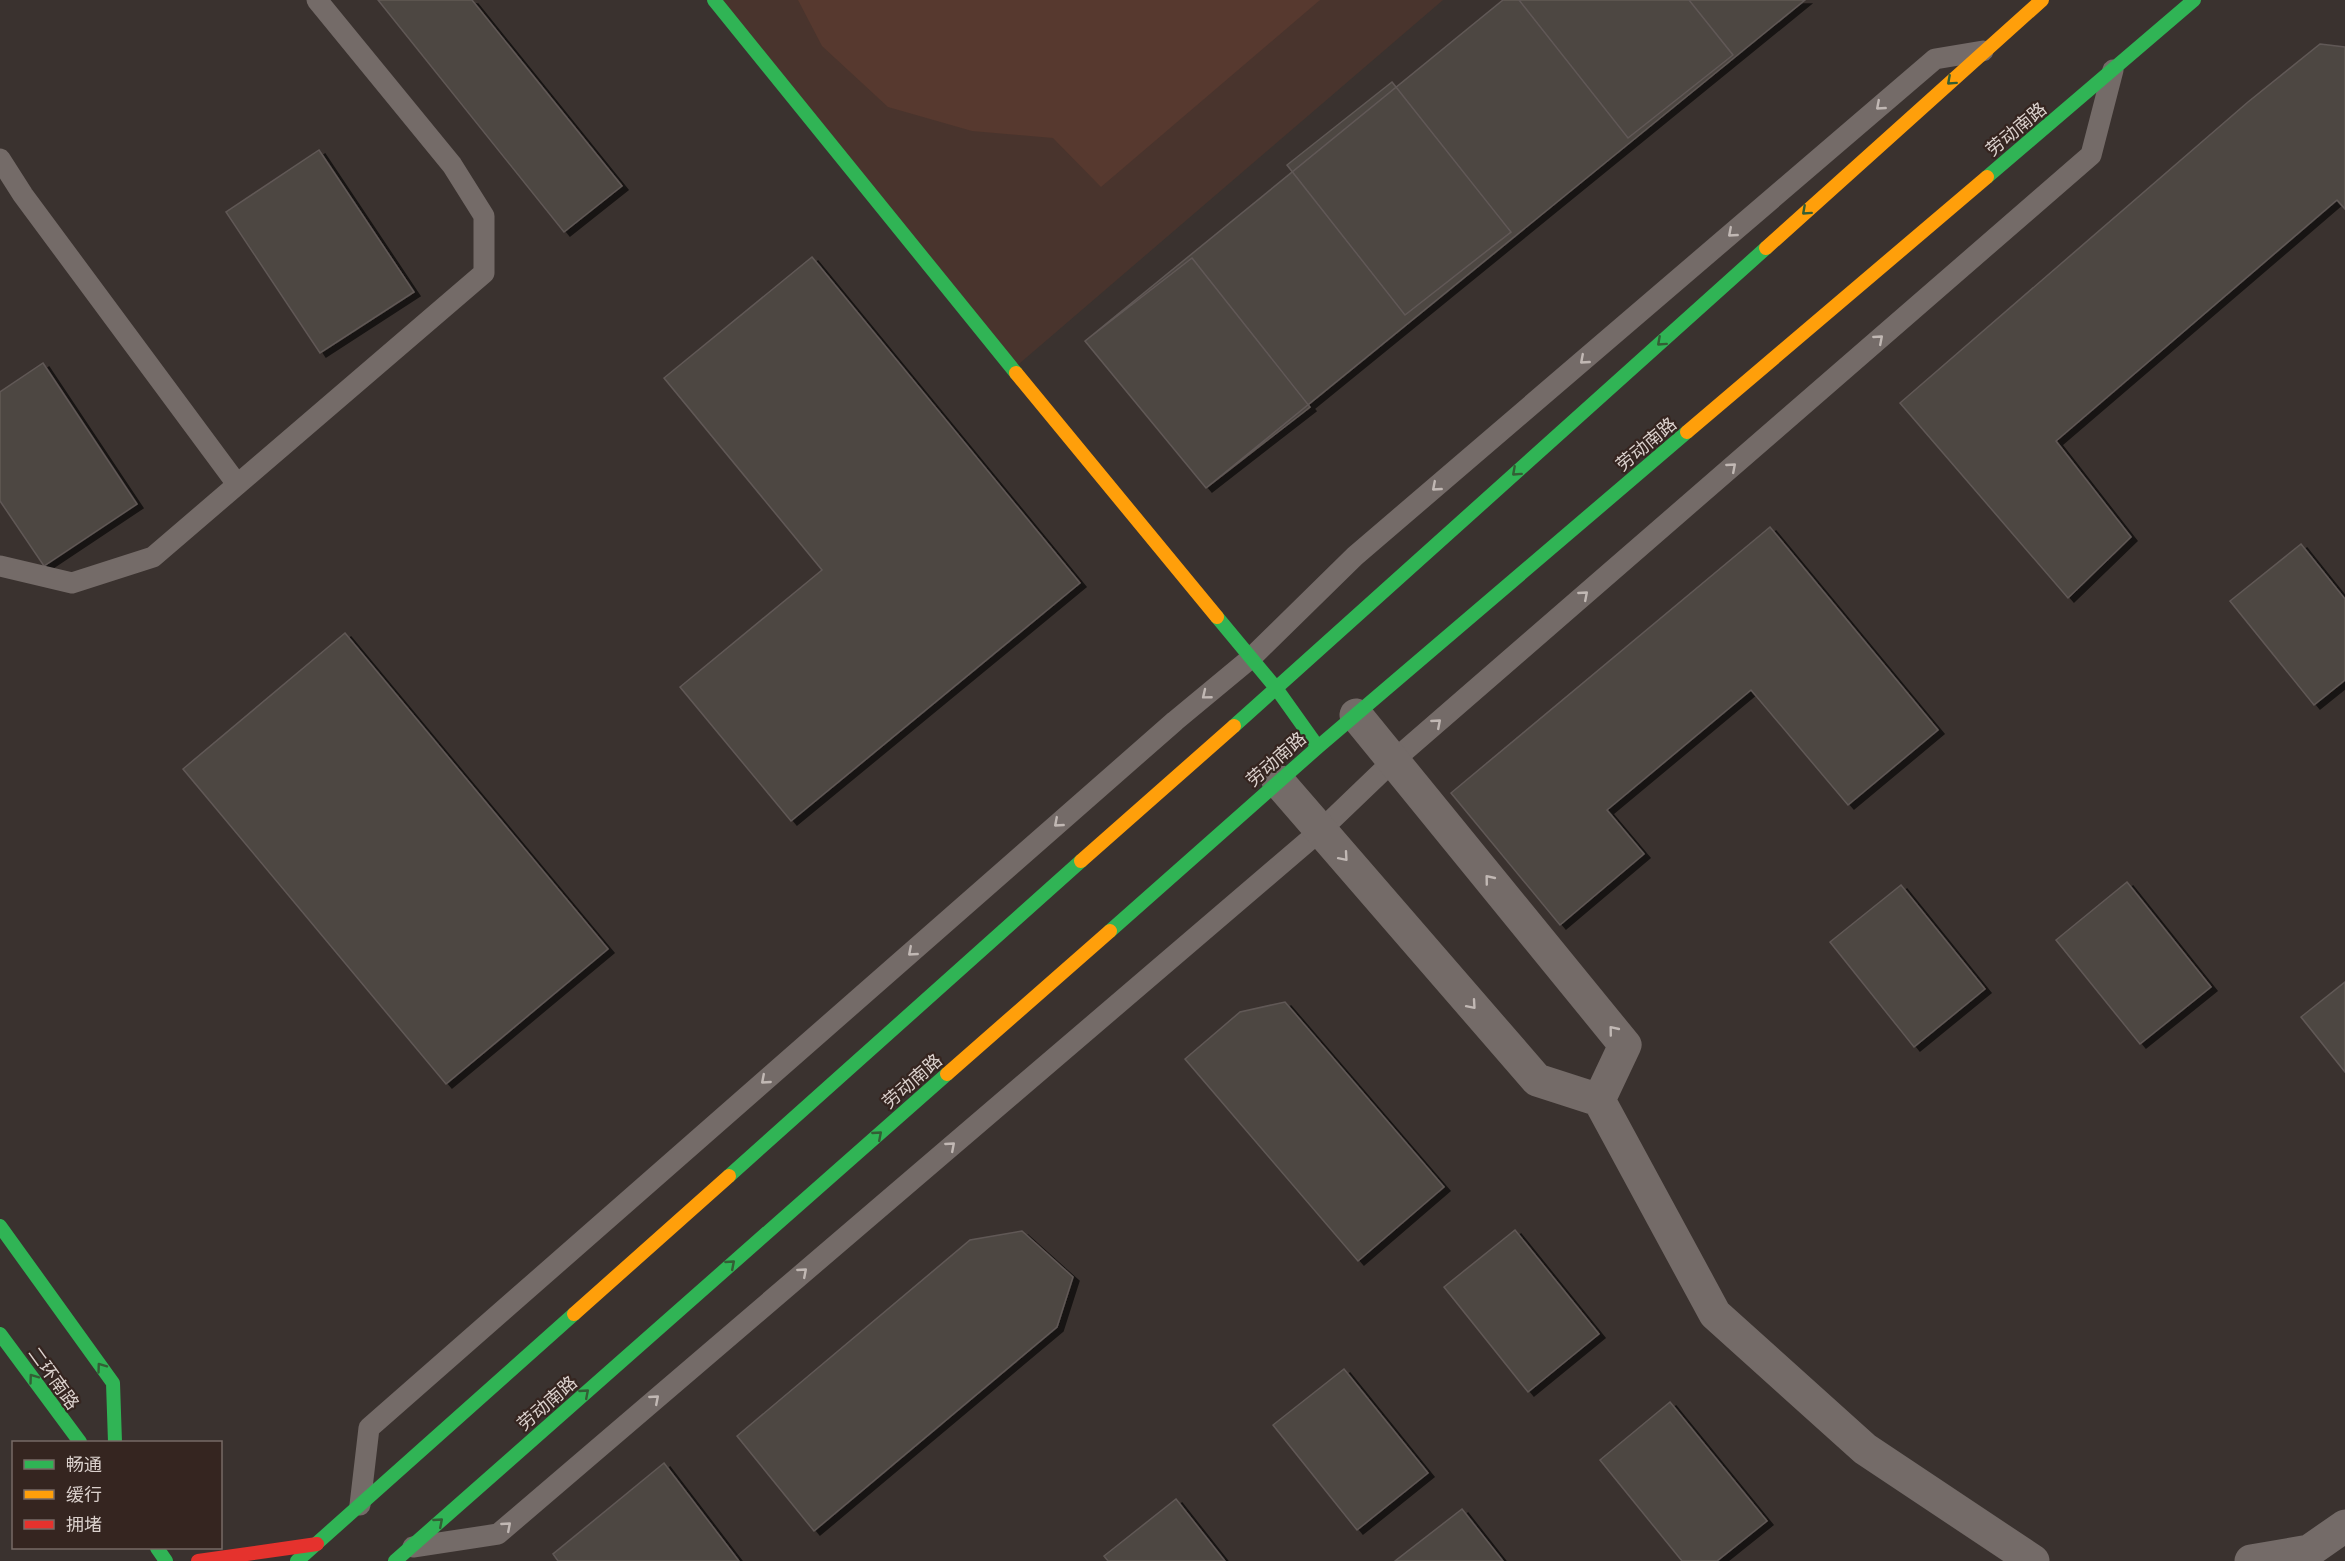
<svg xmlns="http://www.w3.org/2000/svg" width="2345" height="1561" font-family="'Work Sans','Noto Sans SC',sans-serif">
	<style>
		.built { fill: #49342d }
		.green { fill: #57392f }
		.building { fill: #4d4643; stroke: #615956; stroke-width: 1.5; filter: url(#shadow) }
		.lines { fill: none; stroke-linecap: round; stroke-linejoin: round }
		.lane { stroke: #746b68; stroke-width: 21 }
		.street { stroke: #746b68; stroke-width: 33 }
		.fast { stroke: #30b455; stroke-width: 14 }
		.slow { stroke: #ff9f0a; stroke-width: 14 }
		.jam { stroke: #e5322d; stroke-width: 14 }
		.oneway { stroke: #335e35 }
		.oneway2 { stroke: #c1b8b4 }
		.labels { text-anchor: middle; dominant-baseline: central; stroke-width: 4.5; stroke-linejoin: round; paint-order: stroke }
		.street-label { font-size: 18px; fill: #dbd1cd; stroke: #352520 }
	</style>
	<defs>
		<filter id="shadow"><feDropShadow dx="6" dy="4" stdDeviation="0" flood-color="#0009"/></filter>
	</defs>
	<rect width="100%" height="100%" fill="#3a322f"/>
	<!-- built -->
	<path class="built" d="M 714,0 L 1443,0 L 1013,369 Z"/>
	<!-- green -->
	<path class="green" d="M 798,0 L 1320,0 L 1101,187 L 1053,138 L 972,131 L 888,107 L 822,46 Z"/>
	<!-- building -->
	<path class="building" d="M 378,0 L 472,0 L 622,186 L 564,232 Z
		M 1503,0 L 1805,0 L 1206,488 L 1085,341 Z
		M 1519,0 L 1689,0 L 1733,55 L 1628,138 Z
		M 2320,44 L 2345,47 L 2345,209 L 2337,200 L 2056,441 L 2131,537 L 2068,598 L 1900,403 L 2248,102 Z
		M 1392,82 L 1511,232 L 1405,315 L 1287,165 Z
		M 319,150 L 414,292 L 320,353 L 226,212 Z
		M 812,257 L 1080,583 L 791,821 L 680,687 L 822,570 L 664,378 Z
		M 1192,258 L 1310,407 L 1206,488 L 1085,341 Z
		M 43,363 L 137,504 L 44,566 L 0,501 L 0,392 Z
		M 1770,527 L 1938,730 L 1848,805 L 1751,690 L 1607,810 L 1644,854 L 1560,925 L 1451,793 Z
		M 2301,544 L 2345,599 L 2345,680 L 2314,705 L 2230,601 Z
		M 345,633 L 608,949 L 446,1084 L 183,769 Z
		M 2127,882 L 2211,987 L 2140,1044 L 2056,940 Z
		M 1901,885 L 1985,989 L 1914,1047 L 1830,942 Z
		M 2345,982 L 2345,1072 L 2301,1017 Z
		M 1285,1002 L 1444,1187 L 1358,1261 L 1185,1059 L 1240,1012 Z
		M 1515,1230 L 1599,1334 L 1528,1392 L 1444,1287 Z
		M 1022,1231 L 1073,1277 L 1057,1327 L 814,1531 L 737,1436 L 970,1240 Z
		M 1344,1369 L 1428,1473 L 1357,1530 L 1273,1425 Z
		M 1670,1402 L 1767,1521 L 1717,1561 L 1682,1561 L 1600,1460 Z
		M 664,1463 L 739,1561 L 558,1561 L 553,1554 Z
		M 1176,1499 L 1225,1561 L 1108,1561 L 1104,1556 Z
		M 1462,1509 L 1503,1561 L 1395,1561 Z"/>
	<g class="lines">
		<!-- lane -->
		<path class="lane" d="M 0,159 L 23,195 L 237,484
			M 0,566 L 72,583 L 153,557 L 484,273 L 484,216 L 452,165 L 317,0
			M 360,1505 L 369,1428 L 1175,721 L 1251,658 L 1355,556 L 1935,59 L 1983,51
			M 413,1547 L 498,1534 L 1321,830 L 1393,761 L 2091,155 L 2113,70"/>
		<!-- street -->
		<path class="street" d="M 1356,715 L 1625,1045 L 1599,1100
			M 1278,781 L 1537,1080 L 1599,1100 L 1715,1314 L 1865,1449 L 2033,1561
			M 2251,1561 L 2309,1551 L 2345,1526"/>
		<!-- fast -->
		<path class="fast" d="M 714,0 L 1016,373
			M 1987,177 L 2194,0
			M 1217,617 L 1276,688 L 1318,747
			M 1234,726 L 1766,248
			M 1110,931 L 1318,747 L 1687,432
			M 729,1176 L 1081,861
			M 0,1226 L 113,1383 L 115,1442
			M 0,1334 L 80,1442
			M 157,1548 L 166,1561
			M 297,1561 L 574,1314
			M 395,1561 L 947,1074"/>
		<!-- slow -->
		<path class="slow" d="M 1766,248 L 2042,0
			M 1016,373 L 1217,617
			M 1687,432 L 1987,177
			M 1081,861 L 1234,726
			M 947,1074 L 1110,931
			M 574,1314 L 729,1176"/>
		<!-- jam -->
		<path class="jam" d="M 198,1561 L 317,1544"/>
	</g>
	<!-- one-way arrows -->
	<defs><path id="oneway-chevron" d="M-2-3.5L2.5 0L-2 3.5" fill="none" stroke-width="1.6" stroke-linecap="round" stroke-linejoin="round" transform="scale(1.5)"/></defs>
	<g class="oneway">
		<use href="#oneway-chevron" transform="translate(1951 81) rotate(138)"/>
		<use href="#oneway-chevron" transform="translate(1806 211) rotate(138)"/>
		<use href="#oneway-chevron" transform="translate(1661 342) rotate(138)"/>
		<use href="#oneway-chevron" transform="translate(1516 472) rotate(138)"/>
		<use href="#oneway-chevron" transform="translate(878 1135) rotate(-41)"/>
		<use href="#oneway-chevron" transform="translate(731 1264) rotate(-41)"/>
		<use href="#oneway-chevron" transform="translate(101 1367) rotate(-126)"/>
		<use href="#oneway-chevron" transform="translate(33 1378) rotate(-126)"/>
		<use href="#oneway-chevron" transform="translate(585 1393) rotate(-41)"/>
		<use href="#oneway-chevron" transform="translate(439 1522) rotate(-41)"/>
	</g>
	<g class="oneway2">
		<use href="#oneway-chevron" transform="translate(1880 106) rotate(139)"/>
		<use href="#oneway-chevron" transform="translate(1732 233) rotate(139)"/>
		<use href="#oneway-chevron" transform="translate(1879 339) rotate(-41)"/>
		<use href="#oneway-chevron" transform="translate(1584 360) rotate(139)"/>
		<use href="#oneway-chevron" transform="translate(1732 467) rotate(-41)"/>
		<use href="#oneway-chevron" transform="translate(1436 487) rotate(139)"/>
		<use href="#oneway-chevron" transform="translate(1584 595) rotate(-41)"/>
		<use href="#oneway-chevron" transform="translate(1206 695) rotate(141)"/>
		<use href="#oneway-chevron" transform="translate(1437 723) rotate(-41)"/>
		<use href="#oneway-chevron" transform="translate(1058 823) rotate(139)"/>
		<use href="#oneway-chevron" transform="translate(1344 857) rotate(49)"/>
		<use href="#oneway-chevron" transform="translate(1489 879) rotate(-129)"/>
		<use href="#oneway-chevron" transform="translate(912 952) rotate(139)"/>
		<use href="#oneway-chevron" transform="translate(1472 1005) rotate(49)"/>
		<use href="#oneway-chevron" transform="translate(1613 1030) rotate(-129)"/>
		<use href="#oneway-chevron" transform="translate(765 1080) rotate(139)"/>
		<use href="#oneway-chevron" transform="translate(951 1146) rotate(-41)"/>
		<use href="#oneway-chevron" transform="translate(803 1272) rotate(-41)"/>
		<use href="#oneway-chevron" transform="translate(655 1399) rotate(-41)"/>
		<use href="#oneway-chevron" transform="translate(507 1526) rotate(-41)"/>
	</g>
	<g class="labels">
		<!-- street labels -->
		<g class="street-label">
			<text transform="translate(2016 129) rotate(-40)">劳动南路</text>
			<text transform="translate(1646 444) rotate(-40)">劳动南路</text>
			<text transform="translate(1276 759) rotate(-41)">劳动南路</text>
			<text transform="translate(912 1081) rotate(-41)">劳动南路</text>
			<text transform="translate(54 1378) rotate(54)">二环南路</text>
			<text transform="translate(547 1403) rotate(-41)">劳动南路</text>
		</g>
	</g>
	<!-- legend -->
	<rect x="12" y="1441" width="210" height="108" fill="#352520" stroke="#776a65" stroke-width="1.5"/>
	<rect x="24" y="1460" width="30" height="9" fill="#30b455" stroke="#776a65" stroke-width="1.5"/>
	<text x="66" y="1471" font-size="18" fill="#dbd1cd">畅通</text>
	<rect x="24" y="1490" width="30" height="9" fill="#ff9f0a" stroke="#776a65" stroke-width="1.5"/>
	<text x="66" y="1501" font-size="18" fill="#dbd1cd">缓行</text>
	<rect x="24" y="1520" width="30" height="9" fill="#e5322d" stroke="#776a65" stroke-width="1.5"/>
	<text x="66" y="1531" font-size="18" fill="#dbd1cd">拥堵</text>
</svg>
